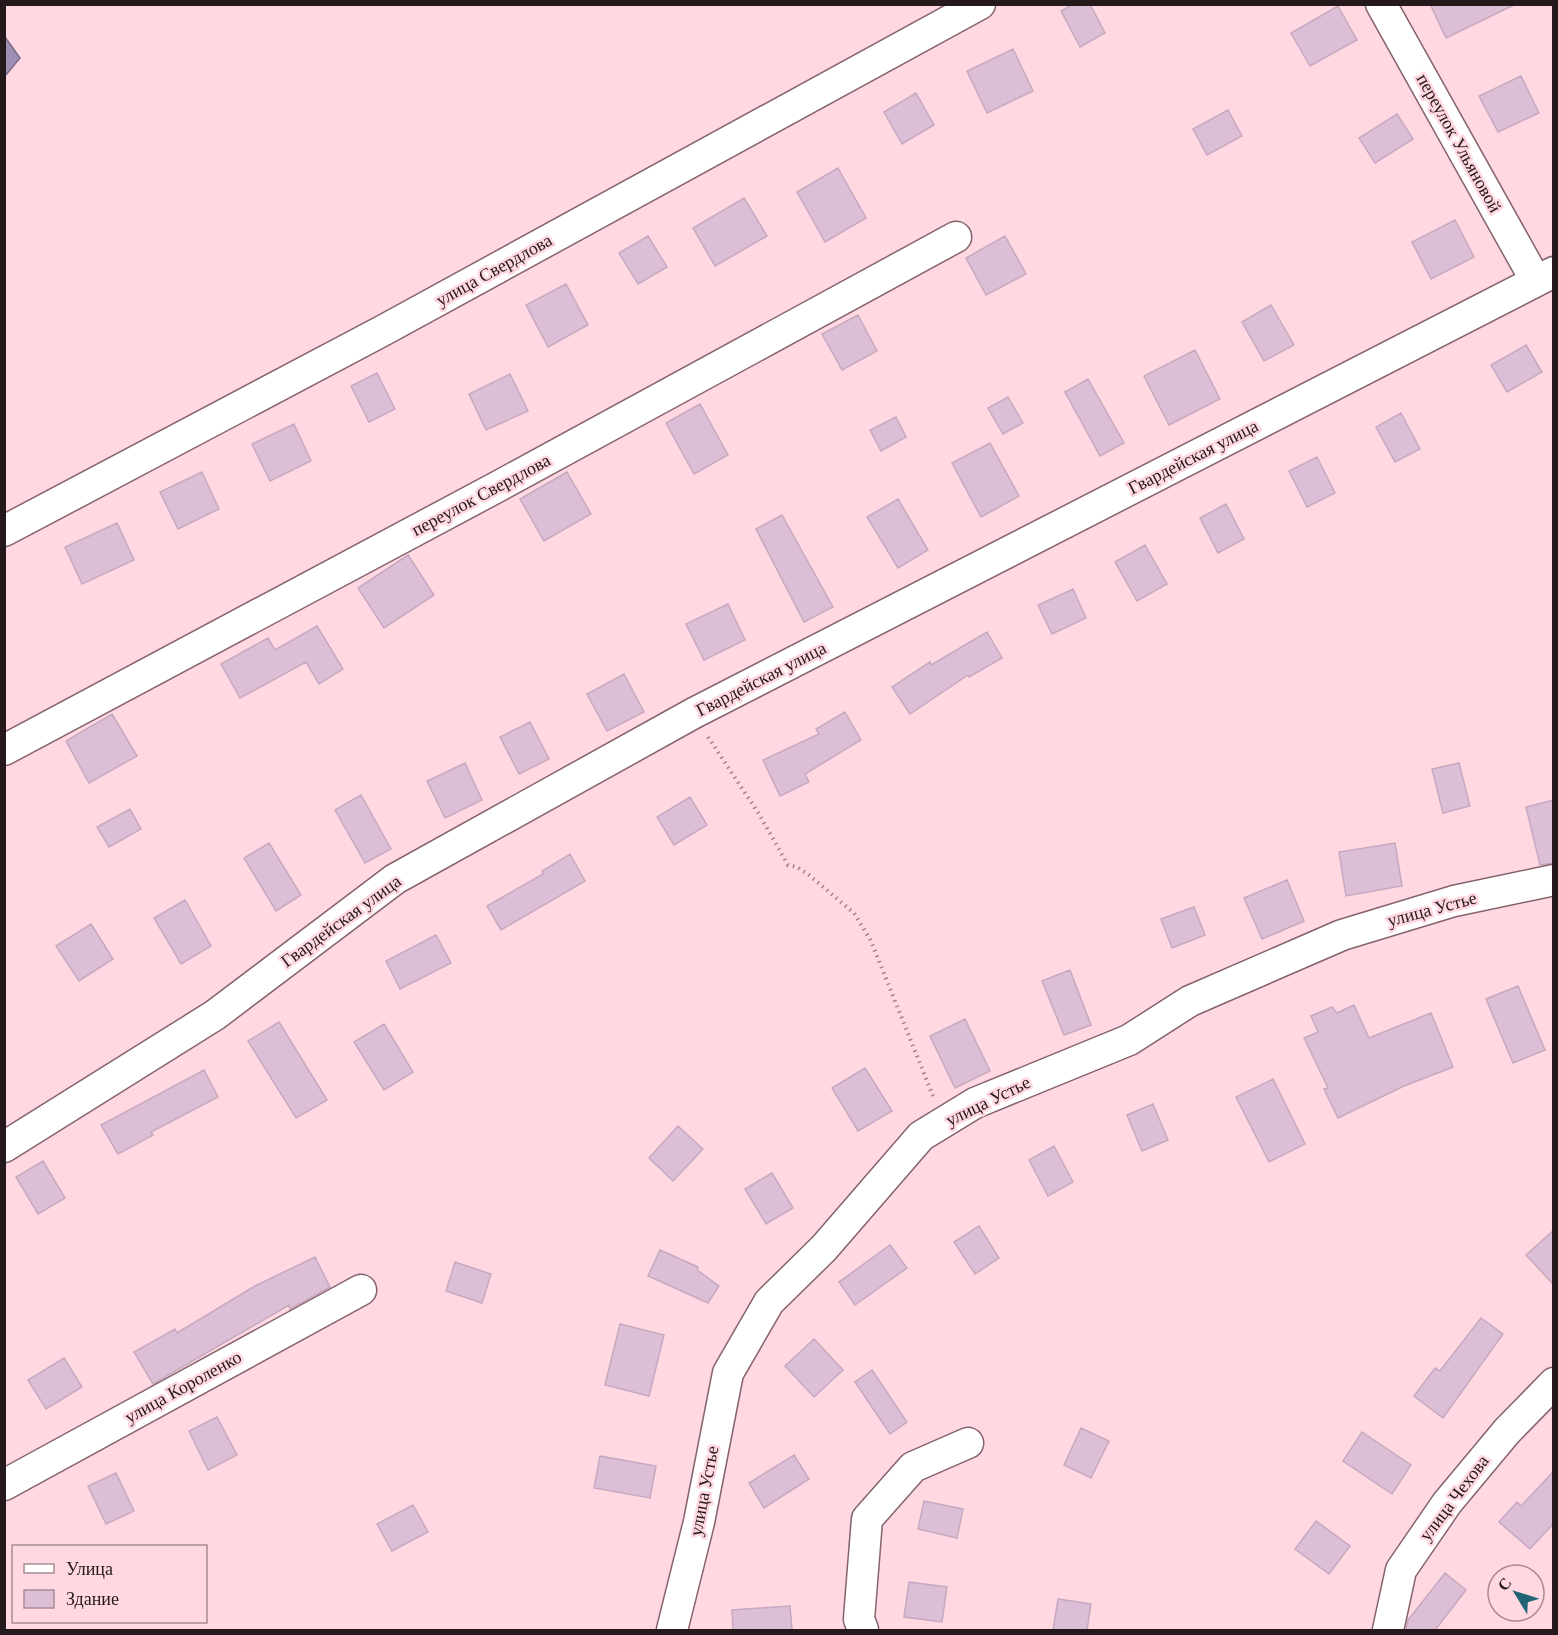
<svg xmlns="http://www.w3.org/2000/svg" width="1558" height="1635" font-family="'Times New Roman',serif">
	<style>
		.water { fill: #9f8fb6; stroke: #7b6c88; stroke-width: 1.5 }
		.building { fill: #dcbfd7; stroke: #c5a9c0; stroke-width: 1.5 }
		.lines { fill: none; stroke-linecap: round; stroke-linejoin: round }
		.minor-casing { stroke: #85636c; stroke-width: 33 }
		.path { stroke: #9f848a; stroke-width: 4; stroke-dasharray: 1.5 4.5; stroke-linecap: butt }
		.minor { stroke: #fff; stroke-width: 30 }
		.labels { text-anchor: middle; dominant-baseline: central; stroke-width: 5; stroke-linejoin: round; paint-order: stroke }
		.street-label { font-size: 18px; fill: #26191c; stroke: #ffd8e1 }
	</style>
	<rect width="100%" height="100%" fill="#ffd8e1"/>
	<!-- water -->
	<path class="water" d="M 5,37 L 20,58 L 5,76 L 4,76 Z"/>
	<!-- building -->
	<path class="building" d="M 1073,4 L 1090,4 L 1105,33 L 1080,47 L 1061,11 Z
		M 1430,4 L 1516,4 L 1446,38 Z
		M 1338,6 L 1357,40 L 1310,66 L 1291,33 Z
		M 1013,49 L 1033,91 L 987,113 L 967,71 Z
		M 1521,76 L 1539,113 L 1498,132 L 1479,96 Z
		M 916,93 L 934,125 L 902,144 L 884,112 Z
		M 1228,110 L 1242,136 L 1207,155 L 1193,129 Z
		M 1397,114 L 1413,139 L 1375,163 L 1359,138 Z
		M 838,168 L 866,218 L 825,242 L 797,192 Z
		M 744,198 L 767,236 L 715,266 L 693,228 Z
		M 1455,220 L 1474,257 L 1431,279 L 1412,242 Z
		M 648,236 L 667,267 L 638,284 L 619,253 Z
		M 1005,236 L 1026,274 L 986,295 L 966,258 Z
		M 566,284 L 588,325 L 548,347 L 526,305 Z
		M 1271,305 L 1294,345 L 1264,361 L 1242,322 Z
		M 858,315 L 877,351 L 842,370 L 822,334 Z
		M 1526,345 L 1542,372 L 1507,392 L 1491,365 Z
		M 1195,350 L 1220,399 L 1169,425 L 1144,376 Z
		M 377,373 L 395,409 L 369,422 L 351,386 Z
		M 510,374 L 528,411 L 486,430 L 469,394 Z
		M 1088,379 L 1124,443 L 1100,456 L 1065,392 Z
		M 1008,397 L 1023,423 L 1003,434 L 988,408 Z
		M 700,404 L 728,455 L 694,474 L 666,423 Z
		M 1401,413 L 1420,449 L 1395,462 L 1376,427 Z
		M 896,417 L 906,437 L 881,451 L 870,430 Z
		M 294,424 L 311,461 L 270,481 L 252,444 Z
		M 990,443 L 1019,496 L 981,517 L 952,463 Z
		M 1317,457 L 1335,493 L 1307,507 L 1289,471 Z
		M 202,472 L 219,509 L 178,529 L 160,492 Z
		M 567,472 L 591,514 L 544,541 L 520,499 Z
		M 898,499 L 928,550 L 898,568 L 867,517 Z
		M 1226,504 L 1244,539 L 1218,553 L 1200,518 Z
		M 782,515 L 833,607 L 804,622 L 756,529 Z
		M 117,523 L 134,560 L 82,584 L 65,547 Z
		M 1145,545 L 1167,584 L 1137,601 L 1115,562 Z
		M 408,555 L 434,595 L 384,628 L 358,588 Z
		M 1073,589 L 1086,618 L 1052,634 L 1038,605 Z
		M 728,604 L 745,640 L 704,660 L 686,624 Z
		M 317,626 L 343,669 L 319,684 L 306,662 L 240,698 L 221,664 L 268,638 L 275,650 Z
		M 987,632 L 1002,658 L 969,677 L 968,675 L 910,714 L 892,687 L 930,662 L 931,665 Z
		M 624,674 L 644,712 L 607,731 L 587,694 Z
		M 845,712 L 861,740 L 805,774 L 809,782 L 780,796 L 763,760 L 819,734 L 816,729 Z
		M 112,714 L 137,756 L 89,783 L 66,741 Z
		M 530,722 L 549,759 L 519,774 L 500,737 Z
		M 465,763 L 482,800 L 445,818 L 427,781 Z
		M 1459,763 L 1470,806 L 1443,813 L 1432,769 Z
		M 361,795 L 391,849 L 365,863 L 335,810 Z
		M 690,797 L 707,825 L 674,845 L 657,817 Z
		M 1554,800 L 1554,863 L 1540,865 L 1526,807 Z
		M 130,809 L 141,829 L 109,847 L 97,827 Z
		M 269,843 L 301,895 L 276,911 L 244,858 Z
		M 1395,843 L 1402,886 L 1346,896 L 1339,852 Z
		M 570,854 L 585,881 L 501,930 L 487,906 L 543,874 L 542,871 Z
		M 1287,880 L 1304,921 L 1262,939 L 1244,898 Z
		M 185,900 L 211,946 L 181,964 L 154,918 Z
		M 1194,907 L 1205,935 L 1172,948 L 1161,919 Z
		M 91,924 L 113,959 L 79,981 L 56,946 Z
		M 436,935 L 451,963 L 400,989 L 386,961 Z
		M 1070,970 L 1091,1025 L 1064,1035 L 1042,981 Z
		M 1518,986 L 1545,1050 L 1513,1063 L 1486,999 Z
		M 1354,1005 L 1369,1038 L 1431,1013 L 1453,1067 L 1404,1086 L 1338,1118 L 1324,1089 L 1328,1088 L 1304,1038 L 1318,1032 L 1311,1016 L 1332,1007 L 1337,1013 Z
		M 965,1019 L 990,1071 L 955,1088 L 930,1036 Z
		M 279,1022 L 327,1100 L 296,1118 L 248,1041 Z
		M 384,1024 L 413,1072 L 384,1090 L 354,1042 Z
		M 865,1068 L 892,1111 L 858,1131 L 832,1088 Z
		M 204,1070 L 218,1097 L 151,1132 L 153,1135 L 118,1154 L 101,1125 Z
		M 1273,1079 L 1305,1144 L 1269,1162 L 1236,1097 Z
		M 1153,1104 L 1168,1140 L 1142,1151 L 1127,1115 Z
		M 678,1126 L 703,1149 L 673,1181 L 649,1158 Z
		M 1054,1146 L 1073,1182 L 1048,1196 L 1029,1160 Z
		M 43,1161 L 65,1198 L 38,1214 L 16,1177 Z
		M 772,1173 L 793,1208 L 766,1224 L 745,1189 Z
		M 979,1226 L 999,1258 L 975,1274 L 954,1242 Z
		M 1554,1230 L 1554,1285 L 1526,1255 Z
		M 890,1245 L 907,1268 L 855,1305 L 839,1282 Z
		M 660,1250 L 698,1267 L 697,1270 L 719,1286 L 708,1303 L 648,1276 Z
		M 315,1257 L 330,1287 L 290,1309 L 289,1305 L 153,1384 L 134,1352 L 175,1329 L 177,1333 L 255,1286 Z
		M 455,1262 L 491,1274 L 482,1303 L 446,1291 Z
		M 1481,1318 L 1503,1334 L 1443,1418 L 1414,1396 L 1435,1368 L 1440,1371 Z
		M 620,1324 L 664,1335 L 649,1396 L 605,1385 Z
		M 814,1339 L 843,1370 L 814,1397 L 785,1366 Z
		M 64,1358 L 82,1387 L 46,1409 L 28,1380 Z
		M 872,1370 L 907,1422 L 890,1434 L 855,1382 Z
		M 217,1417 L 237,1455 L 208,1470 L 189,1431 Z
		M 1081,1428 L 1109,1441 L 1091,1478 L 1064,1465 Z
		M 1362,1432 L 1411,1465 L 1392,1494 L 1343,1461 Z
		M 794,1455 L 809,1479 L 764,1508 L 749,1483 Z
		M 600,1456 L 656,1466 L 650,1498 L 594,1488 Z
		M 1554,1471 L 1554,1523 L 1530,1549 L 1499,1522 L 1517,1502 L 1521,1506 Z
		M 116,1473 L 134,1511 L 106,1524 L 88,1486 Z
		M 924,1501 L 963,1509 L 957,1538 L 918,1529 Z
		M 413,1505 L 428,1532 L 392,1551 L 377,1524 Z
		M 1316,1521 L 1350,1546 L 1329,1574 L 1295,1549 Z
		M 1445,1573 L 1466,1590 L 1435,1630 L 1406,1630 L 1408,1620 Z
		M 909,1582 L 947,1587 L 942,1622 L 904,1617 Z
		M 1058,1599 L 1091,1604 L 1087,1630 L 1053,1630 Z
		M 790,1606 L 792,1630 L 733,1630 L 732,1610 Z"/>
	<g class="lines">
		<defs>
			<path id="minor" d="M 1381,4 L 1536,281
				M 4,531 L 384,330 L 980,4
				M 4,750 L 497,487 L 956,237
				M 4,1147 L 215,1015 L 395,879 L 694,713 L 1554,272
				M 4,1485 L 361,1290
				M 672,1630 L 699,1522 L 728,1373 L 769,1302 L 824,1248 L 921,1136 L 975,1103 L 1129,1040 L 1190,1001 L 1342,935 L 1454,901 L 1554,880
				M 863,1630 L 859,1619 L 867,1519 L 913,1467 L 968,1443
				M 1388,1630 L 1401,1570 L 1447,1503 L 1507,1431 L 1554,1383"/>
		</defs>
		<!-- minor casing -->
		<use href="#minor" class="minor-casing"/>
		<!-- path -->
		<path class="path" d="M 708,737 L 759,814 L 788,865 L 797,867 L 809,875 L 854,913 L 871,941 L 933,1096"/>
		<!-- minor -->
		<use href="#minor" class="minor"/>
	</g>
	<g class="labels">
		<!-- street labels -->
		<g class="street-label">
			<text transform="translate(1459 143) rotate(61)">переулок Ульяновой</text>
			<text transform="translate(494 270) rotate(-29)">улица Свердлова</text>
			<text transform="translate(1193 457) rotate(-27)">Гвардейская улица</text>
			<text transform="translate(481 495) rotate(-28)">переулок Свердлова</text>
			<text transform="translate(761 679) rotate(-27)">Гвардейская улица</text>
			<text transform="translate(1432 909) rotate(-15)">улица Устье</text>
			<text transform="translate(341 921) rotate(-36)">Гвардейская улица</text>
			<text transform="translate(988 1101) rotate(-26)">улица Устье</text>
			<text transform="translate(183 1387) rotate(-29)">улица Короленко</text>
			<text transform="translate(704 1491) rotate(-79)">улица Устье</text>
			<text transform="translate(1454 1498) rotate(-53)">улица Чехова</text>
		</g>
	</g>
	<!-- border -->
	<rect width="1558" height="1635" fill="none" stroke="#26191c" stroke-width="12"/>
	<!-- legend -->
	<rect x="12" y="1545" width="195" height="78" fill="#ffd8e1" stroke="#a88c92" stroke-width="1.5"/>
	<rect x="24" y="1564" width="30" height="9" fill="#ffffff" stroke="#a88c92" stroke-width="1.5"/>
	<text x="66" y="1575" font-size="18" fill="#26191c">Улица</text>
	<rect x="24" y="1590" width="30" height="18" fill="#dcbfd7" stroke="#a88c92" stroke-width="1.5"/>
	<text x="66" y="1605" font-size="18" fill="#26191c">Здание</text>
	<!-- north arrow -->
	<g transform="translate(1516 1593) rotate(308)"><circle r="28" fill="#ffd8e1" stroke="#a88c92" stroke-width="1.5"/>
	<path d="M0-4.5L10 22L0 15L-10 22Z" fill="#206476"/>
	<text y="-9" font-size="16" font-weight="bold" text-anchor="middle" fill="#26191c">С</text>
	</g>
</svg>
